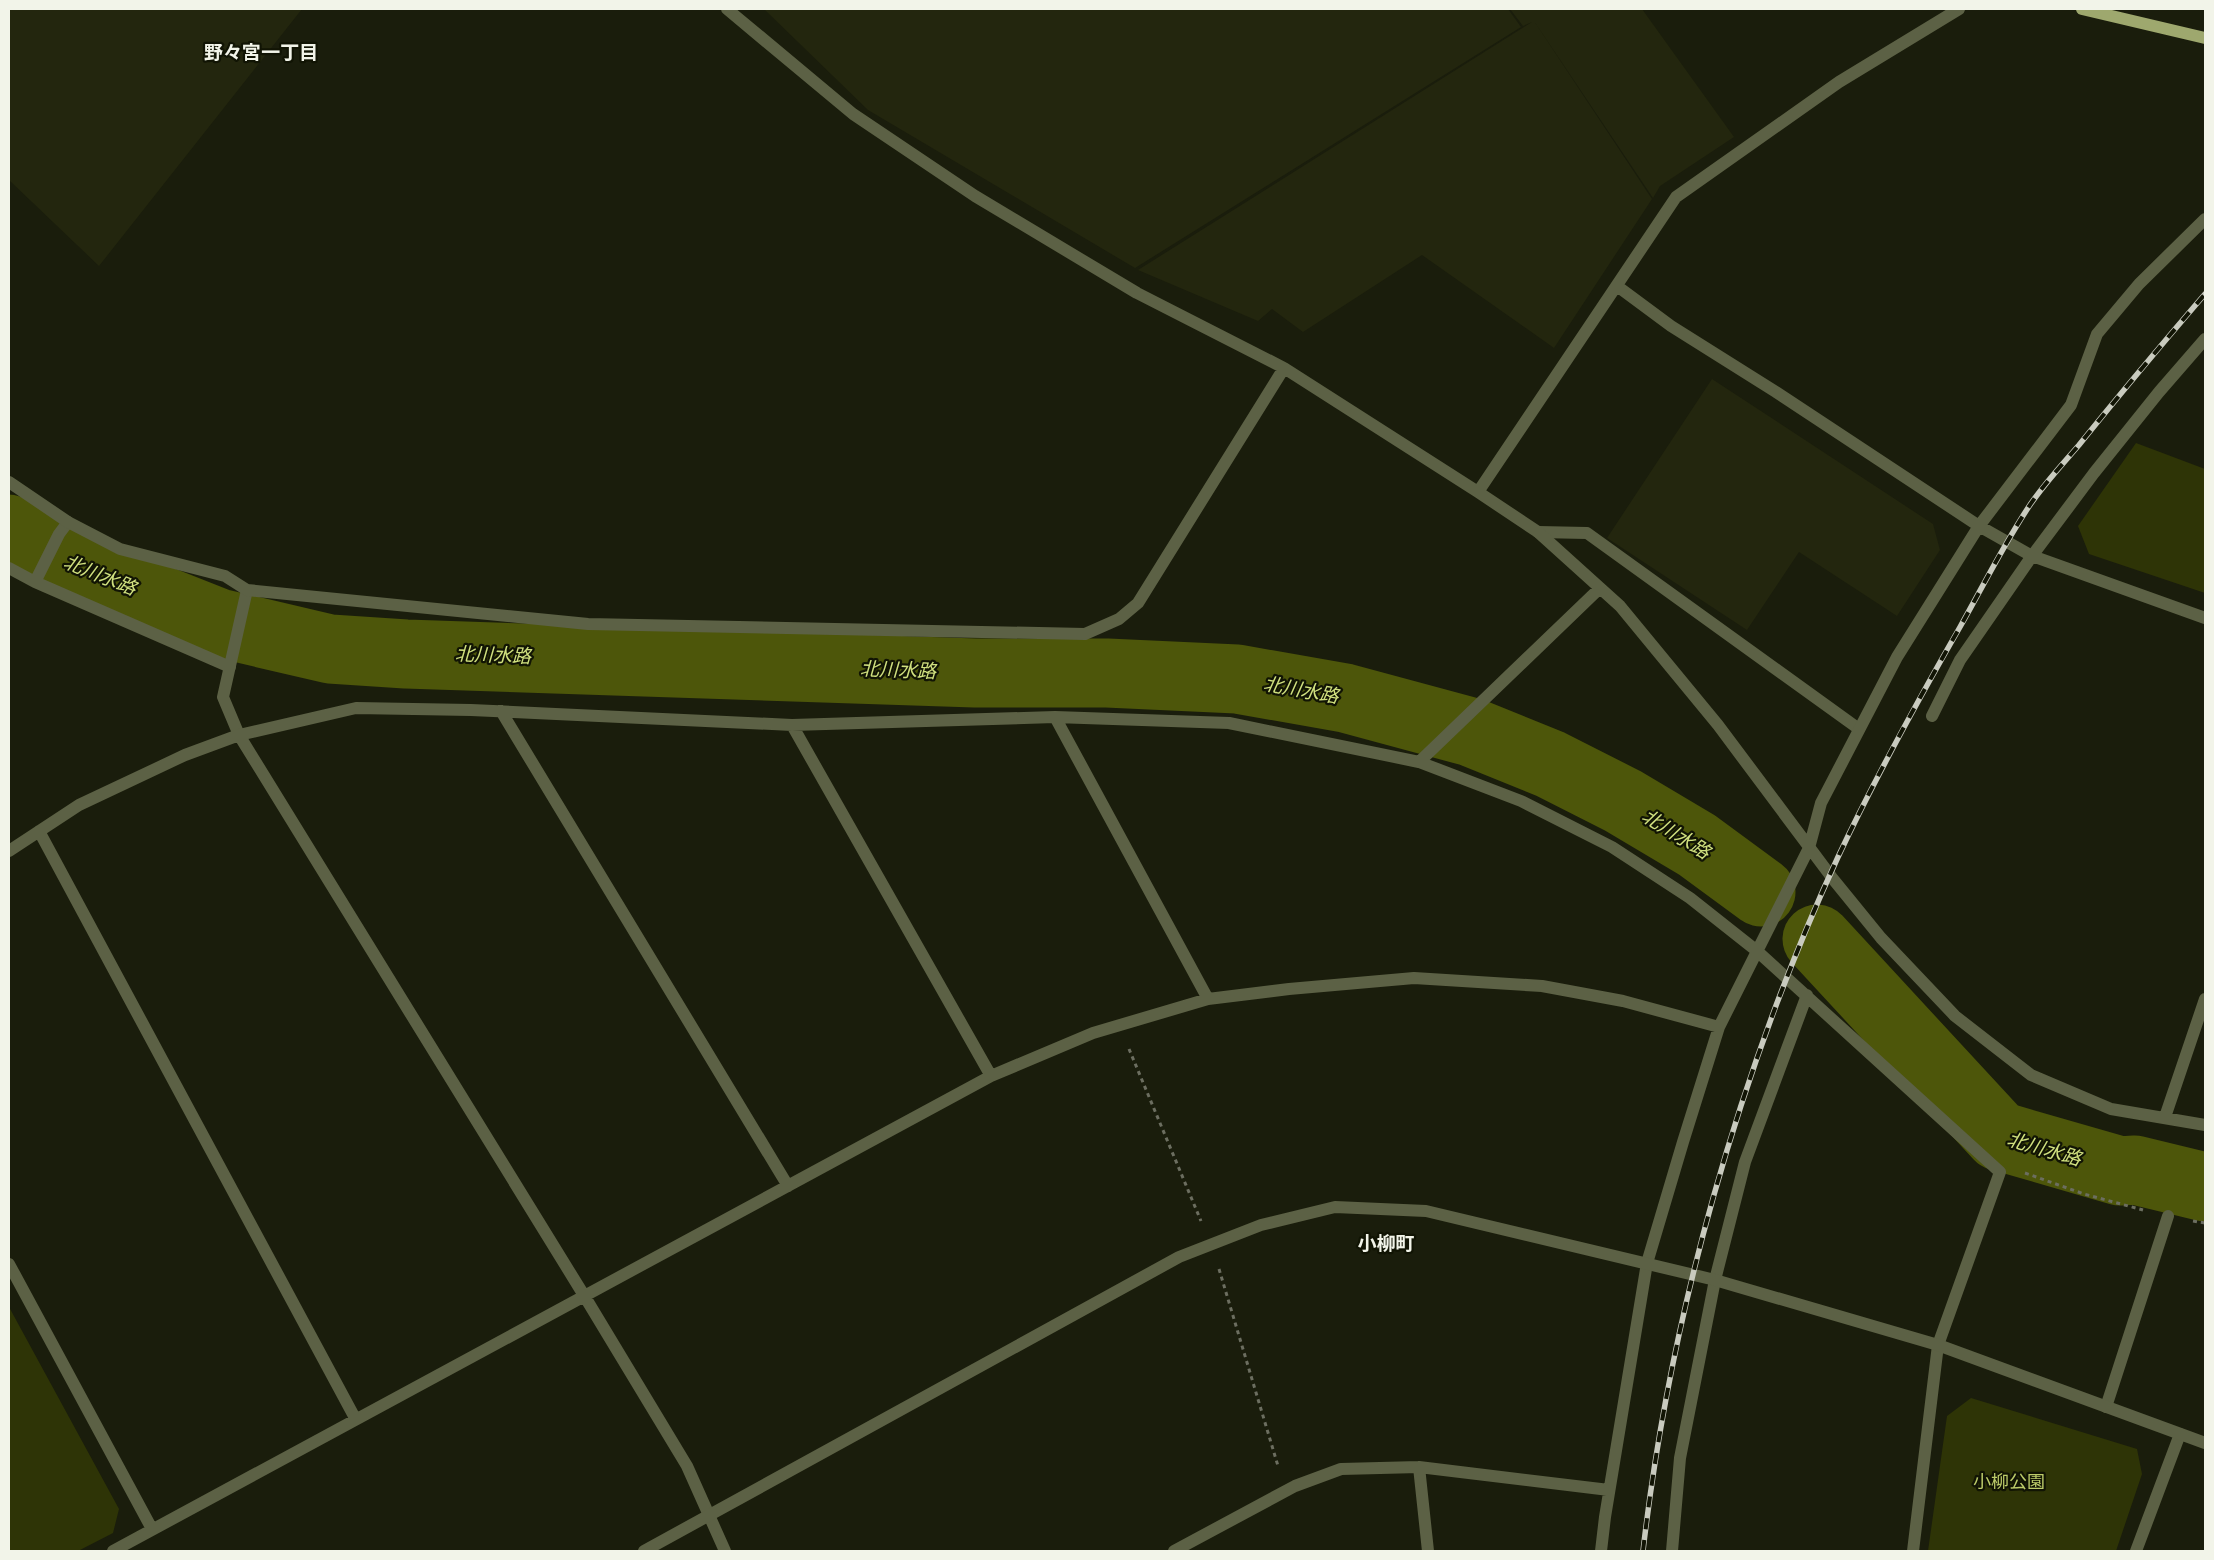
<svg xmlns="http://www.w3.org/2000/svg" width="2214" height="1560" font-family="Jost,'Noto Sans JP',sans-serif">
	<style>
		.built { fill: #23260e }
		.green { fill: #2e3406 }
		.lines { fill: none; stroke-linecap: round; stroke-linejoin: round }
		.river { stroke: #4d560a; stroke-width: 69 }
		.path { stroke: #6c6e60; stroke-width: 3; stroke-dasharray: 4 4; stroke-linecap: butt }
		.service { stroke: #5c6145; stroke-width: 12 }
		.minor { stroke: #5c6145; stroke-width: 12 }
		.tertiary { stroke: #5c6145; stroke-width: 12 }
		.primary { stroke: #9ea86e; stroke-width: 12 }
		.rail-casing { stroke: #c9cbbf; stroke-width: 5.5 }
		.rail { stroke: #111404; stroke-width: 4; stroke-dasharray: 11; stroke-linecap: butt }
		.labels { text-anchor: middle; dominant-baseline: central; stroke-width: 4.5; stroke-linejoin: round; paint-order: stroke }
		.park-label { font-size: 18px; fill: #bccb69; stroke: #111404 }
		.neighbourhood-label { font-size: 19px; font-weight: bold; fill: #f2f4e9; stroke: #111404 }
		.water-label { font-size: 19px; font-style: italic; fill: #d1e17f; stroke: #111404 }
	</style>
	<rect width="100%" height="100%" fill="#1a1d0c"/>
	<!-- built -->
	<path class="built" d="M 9,9 L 302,9 L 99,266 L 9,180 Z
		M 764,9 L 1508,9 L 1521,27 L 1135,268 L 868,110 Z
		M 1510,9 L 1642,9 L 1734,137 L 1660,186 L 1653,198 L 1534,21 L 1652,199 L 1554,348 L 1422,255 L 1303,332 L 1272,309 L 1258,321 L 1138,270 L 1532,22 L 1523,26 Z
		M 1712,379 L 1933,524 L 1940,550 L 1897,616 L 1799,552 L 1747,630 L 1607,538 Z"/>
	<!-- green -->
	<path class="green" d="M 2136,443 L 2205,469 L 2205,593 L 2089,554 L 2078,526 Z
		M 9,1307 L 119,1509 L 113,1533 L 78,1551 L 9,1551 Z
		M 1971,1398 L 2137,1449 L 2142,1474 L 2116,1551 L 1928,1551 L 1947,1416 Z"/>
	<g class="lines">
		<!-- river -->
		<path class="river" d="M 9,529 L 62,561 L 219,623 L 330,649 L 406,654 L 975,673 L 1107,673 L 1237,679 L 1345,698 L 1471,732 L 1550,764 L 1623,801 L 1697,845 L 1761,892
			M 1817,939 L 1999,1136 L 2120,1171 L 2135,1170 L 2205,1187"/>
		<!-- path -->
		<path class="path" d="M 1129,1049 L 1201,1221
			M 2025,1173 L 2084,1194 L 2143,1210
			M 2193,1221 L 2205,1223
			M 1219,1269 L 1278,1466"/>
		<!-- service -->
		<path class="service" d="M 1538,532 L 1587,533 L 1859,729
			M 9,568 L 35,582 L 230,667
			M 35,582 L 59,534 L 68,522
			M 239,735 L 223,697 L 247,590"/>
		<!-- minor -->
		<path class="minor" d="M 727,9 L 853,114 L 975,196 L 1137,293 L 1284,368 L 1478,492 L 1538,532 L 1620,606 L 1718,725 L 1833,879 L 1881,938 L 1955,1016 L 2031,1075 L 2111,1109 L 2205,1125
			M 1617,286 L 1671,326 L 1776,392 L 1979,526 L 2032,556 L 2205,618
			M 9,482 L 68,522 L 120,549 L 225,576 L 247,590 L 588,624 L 1085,634 L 1119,619 L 1138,603 L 1284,368
			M 1478,492 L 1676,197 L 1839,82 L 1959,9
			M 501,711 L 788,1186
			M 1932,716 L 1960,660 L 2032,556 L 2094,473 L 2159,392 L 2205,339
			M 1055,717 L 1208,999
			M 792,725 L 991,1076
			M 239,735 L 585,1297 L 687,1466 L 725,1551
			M 1419,762 L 1600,588
			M 39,831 L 355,1418
			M 9,851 L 79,805 L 185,755 L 239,735 L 356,708 L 471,710 L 792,725 L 1055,717 L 1229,723 L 1419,762 L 1521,801 L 1612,847 L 1690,898 L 1757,951 L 2000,1172 L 1938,1345 L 1913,1551
			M 2165,1117 L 2205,999
			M 9,1264 L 152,1529
			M 2106,1407 L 2168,1216
			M 1419,1467 L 1428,1551
			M 113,1551 L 991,1076 L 1093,1033 L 1208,999 L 1289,989 L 1414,978 L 1542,986 L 1623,1001 L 1719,1027
			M 1174,1551 L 1295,1486 L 1341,1469 L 1419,1467 L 1609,1490
			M 1601,1551 L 1605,1517 L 1647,1263 L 1683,1142 L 1719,1027 L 1809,848 L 1821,803 L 1897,657 L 1979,526 L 2071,405 L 2097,334 L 2139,284 L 2205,219
			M 1672,1551 L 1680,1458 L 1715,1280 L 1745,1162 L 1807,995
			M 2136,1551 L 2180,1434"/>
		<!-- tertiary -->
		<path class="tertiary" d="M 644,1551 L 1179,1257 L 1261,1225 L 1335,1207 L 1426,1211 L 1715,1280 L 1938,1345 L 2205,1443"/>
		<!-- primary -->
		<path class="primary" d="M 2082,9 L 2205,38"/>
		<defs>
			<path id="rail" d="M 1643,1551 C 1670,1316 1739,1072 1838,857 C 1875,778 1917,702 1960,627 C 1982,588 2002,548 2026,511 C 2041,487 2061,466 2079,445 C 2120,394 2162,344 2205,294"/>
		</defs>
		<!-- rail casing -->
		<use href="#rail" class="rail-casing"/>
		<!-- rail -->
		<use href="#rail" class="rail"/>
	</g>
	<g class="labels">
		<!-- park labels -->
		<g class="park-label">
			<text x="2009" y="1482">小柳公園</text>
		</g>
		<!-- neighbourhood labels -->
		<g class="neighbourhood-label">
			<text x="261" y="52">野々宮一丁目</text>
			<text x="1386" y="1243">小柳町</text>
		</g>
		<!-- water labels -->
		<g class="water-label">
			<text transform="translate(100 575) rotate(22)">北川水路</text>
			<text transform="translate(493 655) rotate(2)">北川水路</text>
			<text transform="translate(898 670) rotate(2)">北川水路</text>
			<text transform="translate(1301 690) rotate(10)">北川水路</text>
			<text transform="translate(1676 834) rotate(32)">北川水路</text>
			<text transform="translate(2044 1149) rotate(16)">北川水路</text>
		</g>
	</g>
	<!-- border -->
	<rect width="2214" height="1560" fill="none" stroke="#f2f4e9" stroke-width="20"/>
</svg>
